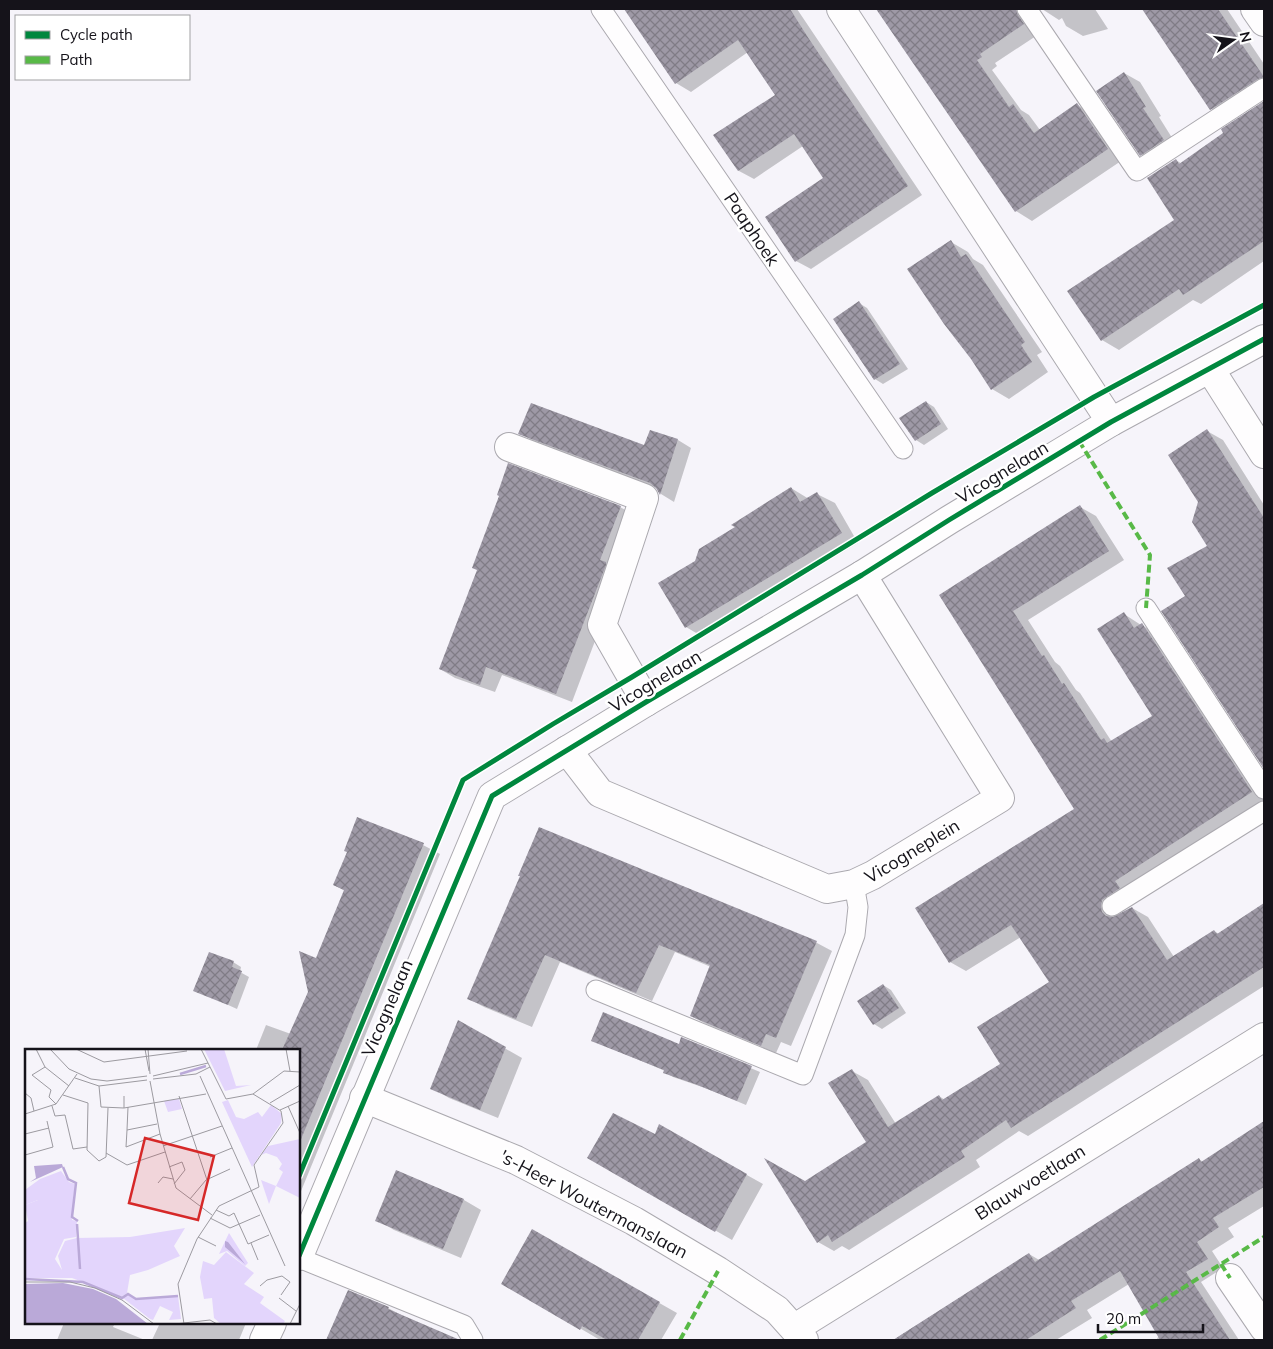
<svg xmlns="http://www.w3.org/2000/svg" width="1273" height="1349" font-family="Mulish,sans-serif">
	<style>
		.shadow { fill: #0003 }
		.building { fill: url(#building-cross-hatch) }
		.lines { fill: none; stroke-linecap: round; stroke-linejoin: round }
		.service-casing { stroke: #aba9af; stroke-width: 21 }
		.minor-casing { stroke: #aba9af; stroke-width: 30 }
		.tertiary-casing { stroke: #aba9af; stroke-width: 30 }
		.service { stroke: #fefdfe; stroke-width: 19 }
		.minor { stroke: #fefdfe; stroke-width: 28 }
		.tertiary { stroke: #fefdfe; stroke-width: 28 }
		.quiet { stroke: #58b947; stroke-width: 4; stroke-dasharray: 8 4; stroke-linecap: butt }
		.cycleway-casing { stroke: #fff; stroke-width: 8 }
		.cycleway { stroke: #00873e; stroke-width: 5 }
		.labels { text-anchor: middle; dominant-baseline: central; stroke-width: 5; stroke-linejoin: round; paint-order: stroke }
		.street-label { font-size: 18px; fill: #15131a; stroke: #fff }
		.inset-river { fill: none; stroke: #baa9d8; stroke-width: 2.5 }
		.inset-road { fill: none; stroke: #9c9aa0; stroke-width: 1 }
		.view { fill: #d62828; fill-opacity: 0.15; stroke: #d62828; stroke-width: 2.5 }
		.inset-edge { fill: none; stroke: #15131a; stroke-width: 2.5 }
	</style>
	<defs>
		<pattern id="building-cross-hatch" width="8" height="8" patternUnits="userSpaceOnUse" patternTransform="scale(1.25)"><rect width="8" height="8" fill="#9e99a6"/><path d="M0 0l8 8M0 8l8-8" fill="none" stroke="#807c86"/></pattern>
	</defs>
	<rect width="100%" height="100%" fill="#f6f4fa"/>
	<!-- shadow -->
	<path class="shadow" d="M 625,9 L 797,9 L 922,195 L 811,269 L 796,261 L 825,178 L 803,146 L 754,179 L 739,171 L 715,135 L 776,95 L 748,52 L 691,92 L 676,83 Z
		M 878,9 L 1037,9 L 1039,34 L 995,63 L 997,66 L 992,70 L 1021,110 L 1029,115 L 1040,130 L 1077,105 L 1094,114 L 1124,159 L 1032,221 L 1016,211 Z
		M 1042,9 L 1095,9 L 1108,29 L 1083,36 L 1066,26 L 1062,18 L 1059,20 Z
		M 1144,9 L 1227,9 L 1264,64 L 1264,95 L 1227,118 L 1211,109 Z
		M 1124,73 L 1140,82 L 1161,116 L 1159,117 L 1179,149 L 1157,164 L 1141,155 Z
		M 1264,102 L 1264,261 L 1201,304 L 1193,300 L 1119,350 L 1102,340 L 1176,220 L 1176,160 L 1182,164 L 1225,134 L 1223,130 Z
		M 951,242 L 968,252 L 973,259 L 983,265 L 1042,352 L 1037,355 L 1048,372 L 1009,399 L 992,389 Z
		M 859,303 L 867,308 L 908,369 L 883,384 L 875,379 Z
		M 926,402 L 934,407 L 948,429 L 924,445 L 916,440 Z
		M 651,431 L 678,440 L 691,448 L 674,502 L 661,494 L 657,488 L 533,441 L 520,433 L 645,446 Z
		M 1207,431 L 1223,440 L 1264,505 L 1264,766 L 1163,611 L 1187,597 L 1209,546 L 1199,502 Z
		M 791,488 L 809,499 L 817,494 L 835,503 L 858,543 L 703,637 L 686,627 L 696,562 Z
		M 620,507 L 636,516 L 621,572 L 572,702 L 502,675 L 495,692 L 455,678 L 440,669 L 478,570 Z
		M 1080,507 L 1096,516 L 1124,560 L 1028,620 L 1055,662 L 1060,666 L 1076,690 L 1080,693 L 1112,742 L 1153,716 L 1124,614 L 1141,625 L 1158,634 L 1264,796 L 1264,803 L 1117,910 L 1116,917 L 1132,908 L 1148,917 L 1174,957 L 1214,931 L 1219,934 L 1264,905 L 1264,986 L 1028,1136 L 1019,1131 L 976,1160 L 980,1167 L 849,1250 L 842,1246 L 834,1251 L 818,1242 L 805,1182 L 867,1142 L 852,1071 L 868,1080 L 896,1124 L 939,1096 L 945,1100 L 1002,1064 L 1051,982 L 1021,937 L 966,971 L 950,962 L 1075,809 L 940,595 Z
		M 539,828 L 817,943 L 832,951 L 791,1046 L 781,1042 L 776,1053 L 706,1024 L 691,1016 L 711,967 L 675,952 L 652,1001 L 560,962 L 532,1027 L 484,1007 L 469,999 L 521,876 Z
		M 423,845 L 440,854 L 299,1196 L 299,1050 L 256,1050 L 266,1025 L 291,1034 L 309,992 L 317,959 L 345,891 L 334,885 Z
		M 233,962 L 241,967 L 240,972 L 249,977 L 237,1009 L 195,990 Z
		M 883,985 L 891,990 L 906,1013 L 882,1029 L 874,1024 Z
		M 459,1022 L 522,1058 L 498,1118 L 449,1098 L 432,1088 Z
		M 682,1039 L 760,1072 L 746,1105 L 705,1088 L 673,1077 L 664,1072 L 665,1071 L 592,1040 L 679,1045 Z
		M 1264,1122 L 1264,1206 L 1228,1228 L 1234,1237 L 1212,1251 L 1223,1268 L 1201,1282 L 1239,1340 L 1158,1340 L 1157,1338 L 1159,1337 L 1129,1284 L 1087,1310 L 1092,1318 L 1056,1340 L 900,1340 L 898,1337 L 1029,1254 L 1041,1261 L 1199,1159 L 1203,1162 Z
		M 659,1126 L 763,1184 L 732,1240 L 589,1158 L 656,1136 Z
		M 397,1172 L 464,1200 L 481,1210 L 461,1258 L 394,1230 L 377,1220 Z
		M 532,1231 L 677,1313 L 661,1340 L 600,1340 L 503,1283 Z
		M 349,1292 L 388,1308 L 405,1317 L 455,1340 L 328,1340 Z
		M 64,1323 L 115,1323 L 113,1327 L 145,1340 L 57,1340 Z
		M 160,1323 L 246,1323 L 239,1340 L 152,1340 Z"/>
	<!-- building -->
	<path class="building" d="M 624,9 L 790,9 L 809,39 L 908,186 L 795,262 L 765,217 L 823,178 L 794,134 L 738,171 L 713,135 L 775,95 L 738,40 L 675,84 Z
		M 876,9 L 1016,9 L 1018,15 L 1024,24 L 980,54 L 982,57 L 977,60 L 1009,107 L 1013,104 L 1034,133 L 1077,103 L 1108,149 L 1015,212 Z
		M 1142,9 L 1218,9 L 1264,77 L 1258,79 L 1210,110 Z
		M 1124,72 L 1146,107 L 1143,108 L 1164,140 L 1140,156 L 1096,91 Z
		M 1264,101 L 1264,241 L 1183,295 L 1179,289 L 1101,341 L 1067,291 L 1174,220 L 1147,178 L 1176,159 L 1179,164 L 1223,133 L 1221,129 Z
		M 951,240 L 961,257 L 966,254 L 1025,342 L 1021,345 L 1032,362 L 991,390 L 971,359 L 944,324 L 907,269 Z
		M 859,301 L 900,364 L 874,380 L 833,319 Z
		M 926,401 L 941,424 L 915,441 L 899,418 Z
		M 531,403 L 644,445 L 650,430 L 678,439 L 660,495 L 656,488 L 650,483 L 518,434 Z
		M 1207,429 L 1264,518 L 1264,769 L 1161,611 L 1185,596 L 1167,568 L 1207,546 L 1192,522 L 1198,502 L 1168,455 Z
		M 508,463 L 621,506 L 600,560 L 606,562 L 606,565 L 556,694 L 486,667 L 480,685 L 439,669 L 477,570 L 472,568 L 499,496 L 497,495 Z
		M 791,487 L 800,502 L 817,492 L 842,533 L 685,628 L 658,583 L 695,561 L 699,549 L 735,527 L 731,525 Z
		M 1080,505 L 1109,551 L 1013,611 L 1042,656 L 1044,655 L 1062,684 L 1064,683 L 1101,740 L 1104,738 L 1107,743 L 1152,716 L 1097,629 L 1124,612 L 1134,628 L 1142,623 L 1252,792 L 1115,881 L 1120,888 L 1102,900 L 1101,906 L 1102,912 L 1106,916 L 1113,917 L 1132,907 L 1167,960 L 1214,930 L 1217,934 L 1264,903 L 1264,967 L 1011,1128 L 1006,1120 L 961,1151 L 965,1157 L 832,1242 L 828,1235 L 817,1243 L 764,1158 L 805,1181 L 866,1142 L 828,1083 L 852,1069 L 888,1127 L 939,1095 L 942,1100 L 1000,1064 L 977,1027 L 1049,982 L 1011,925 L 949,963 L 915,908 L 1074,809 L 939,595 Z
		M 357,817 L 424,843 L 299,1144 L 299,1050 L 282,1050 L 308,992 L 299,951 L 316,958 L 344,890 L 333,885 L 347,852 L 344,851 Z
		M 539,827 L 817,941 L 776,1038 L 766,1034 L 761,1046 L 690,1016 L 710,965 L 659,945 L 636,993 L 545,955 L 516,1019 L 467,999 L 520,876 L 518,876 Z
		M 209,952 L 234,961 L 232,967 L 242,971 L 228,1005 L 193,991 Z
		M 883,984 L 899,1008 L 873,1025 L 857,1001 Z
		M 603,1012 L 679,1044 L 681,1037 L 752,1066 L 737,1101 L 695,1084 L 663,1073 L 664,1070 L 591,1041 Z
		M 458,1020 L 506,1047 L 480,1110 L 430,1089 Z
		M 613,1113 L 655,1134 L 659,1124 L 747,1174 L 715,1232 L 587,1158 Z
		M 1264,1121 L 1264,1187 L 1213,1218 L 1219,1227 L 1197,1242 L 1208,1259 L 1186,1272 L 1230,1340 L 1160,1340 L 1120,1271 L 1071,1301 L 1076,1308 L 1026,1340 L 893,1340 L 1029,1253 L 1035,1262 L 1199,1158 L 1201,1162 Z
		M 396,1170 L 464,1199 L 443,1249 L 375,1221 Z
		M 532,1229 L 660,1302 L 638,1340 L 607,1340 L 582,1326 L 580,1330 L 501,1284 Z
		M 348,1290 L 389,1307 L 388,1309 L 460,1340 L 326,1340 Z"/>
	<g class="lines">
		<defs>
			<path id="service" d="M 601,9 L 903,449
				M 1027,9 L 1137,171 L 1264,88
				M 1146,608 L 1264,789
				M 1112,906 L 1264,811
				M 596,990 L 803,1075 L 855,935 L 858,907 L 854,884
				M 299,1258 L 464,1325 L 473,1340"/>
			<path id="minor" d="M 841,9 L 1111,422
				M 1255,9 L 1264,22
				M 1210,369 L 1264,454
				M 509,447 L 644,498 L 602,625 L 646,702
				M 567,750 L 600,793 L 827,889 L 854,884 L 873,875 L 1000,798 L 862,575
				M 364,1098 L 516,1160 L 634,1221 L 718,1271 L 777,1310 L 804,1340
				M 1230,1278 L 1264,1328
				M 795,1328 L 1264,1037"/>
			<path id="tertiary" d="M 299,1256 L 492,796 L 646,702 L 862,575 L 949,520 L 1111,422 L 1264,339
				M 264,1340 L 272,1323"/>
		</defs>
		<!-- service casing -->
		<use href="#service" class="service-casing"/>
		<!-- minor casing -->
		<use href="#minor" class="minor-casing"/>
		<!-- tertiary casing -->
		<use href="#tertiary" class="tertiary-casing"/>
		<!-- service -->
		<use href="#service" class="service"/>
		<!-- minor -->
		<use href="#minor" class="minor"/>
		<!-- tertiary -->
		<use href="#tertiary" class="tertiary"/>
		<!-- quiet -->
		<path class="quiet" d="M 1079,441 L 1150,555 L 1146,608
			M 1221,1264 L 1230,1278
			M 680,1340 L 718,1271
			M 1100,1340 L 1264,1237"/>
		<defs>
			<path id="cycleway" d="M 299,1176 L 463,780 L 553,724 L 632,677 L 932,493 L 1094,397 L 1264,305
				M 299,1256 L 492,796 L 646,702 L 862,575 L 949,520 L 1111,422 L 1264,339"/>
		</defs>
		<!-- cycleway casing -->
		<use href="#cycleway" class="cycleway-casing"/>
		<!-- cycleway -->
		<use href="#cycleway" class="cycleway"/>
	</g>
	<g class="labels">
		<!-- street labels -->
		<g class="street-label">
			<text transform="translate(752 229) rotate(56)">Paaphoek</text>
			<text transform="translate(1002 472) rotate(-31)">Vicognelaan</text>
			<text transform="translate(655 681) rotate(-31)">Vicognelaan</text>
			<text transform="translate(912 851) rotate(-31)">Vicogneplein</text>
			<text transform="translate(387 1008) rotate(-67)">Vicognelaan</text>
			<text transform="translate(1030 1182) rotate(-32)">Blauwvoetlaan</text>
			<text transform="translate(594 1204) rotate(28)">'s-Heer Woutermanslaan</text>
		</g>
	</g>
	<!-- overview -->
	<g transform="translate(25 1049)">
		<rect width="275" height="275" fill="#f6f4fa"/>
		<path d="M 179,0 L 199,0 L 211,37 L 226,36 L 200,42 ZM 203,51 L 211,68 L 219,70 L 233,63 L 237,68 L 246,56 L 257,65 L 256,74 L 227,118 L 197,53 ZM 275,90 L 275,149 L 251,137 L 244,155 L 236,131 L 251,137 L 258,123 L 254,120 L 257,115 L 252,108 L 241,104 L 236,106 L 243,97 ZM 49,151 L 47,171 L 52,172 L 51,188 L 39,190 L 30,210 L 37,221 L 33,207 L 40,192 L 52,189 L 105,188 L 160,179 L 149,197 L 155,207 L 123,221 L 105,226 L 102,244 L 97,248 L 47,229 L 0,229 L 0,174 L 3,172 L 0,156 L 13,151 ZM 204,184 L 223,214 L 220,217 L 202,202 L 194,205 ZM 103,245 L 111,250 L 153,247 L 156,270 L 144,271 L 148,263 L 135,257 L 128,271 L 125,270 L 98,249 Z" fill="#e3d5fc"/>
		<path d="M 36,122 L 44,133 L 50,135 L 48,151 L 13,151 L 0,156 L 0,141 L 15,130 Z" fill="#e3d5fc"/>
		<path d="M 154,50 L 157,60 L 143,63 L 139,52 ZM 201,203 L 229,224 L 219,235 L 239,248 L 235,254 L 260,272 L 258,275 L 196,275 L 189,269 L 187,249 L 179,250 L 175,228 L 178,212 L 189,216 Z" fill="#e3d5fc"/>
		<path d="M 37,115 L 38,118 L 5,133 L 11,129 L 9,117 ZM 200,192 L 203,193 L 220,215 L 200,198 ZM 38,234 L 68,240 L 91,250 L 123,275 L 0,275 L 0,235 Z" fill="#baa9d8"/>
		<path class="inset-river" d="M 155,25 L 181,17M 38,118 L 43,130 L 51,134 L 47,168 L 53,172M 52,175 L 55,220M 0,230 L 58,233 L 97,249 L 103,245 L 111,250 L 153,247"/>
		<path class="inset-road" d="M 11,0 L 20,18 L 44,37M 25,0 L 44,20 L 66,30 L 82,32 L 122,27M 51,0 L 79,13 L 162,2M 120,0 L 124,22M 123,0 L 125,25M 176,0 L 201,50 L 228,45 L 259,22 L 275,23M 261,0 L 265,22M 20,18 L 7,26 L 26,41 L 24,48 L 31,55M 128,27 L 183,14M 175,27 L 260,217M 50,29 L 74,37 L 122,31M 128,30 L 171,25 L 185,18M 125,32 L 135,85 L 151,139 L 187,166M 74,37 L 76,58 L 99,59 L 99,47M 0,44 L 6,49 L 9,62M 38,46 L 63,54 L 62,101 L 74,112 L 81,108 L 83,59M 154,47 L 182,131M 245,54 L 275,36M 27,57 L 30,67 L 40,66 L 48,100 L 62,98M 263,57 L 275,84M 103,58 L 102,81 L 132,75M 99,59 L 181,45M 255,61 L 275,52M 0,65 L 31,55 L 52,25M 102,81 L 101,98 L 135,85M 0,85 L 24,79M 138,97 L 197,77M 81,104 L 102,116 L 140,103M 0,106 L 28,98 L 22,72M 185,108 L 207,99M 144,118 L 157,113 L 160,121 L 149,135M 133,134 L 138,128 L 148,130M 165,150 L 181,131 L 205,120M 191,161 L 204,167 L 209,164 L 223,195 L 244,186M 185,169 L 205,179 L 235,166M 173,188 L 191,197M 226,194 L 233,211M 0,233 L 45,233 L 70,239 L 97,251 L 129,275M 235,237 L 242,231 L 257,227 L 265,233M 256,246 L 265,233M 254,249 L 271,262M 150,275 L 185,271 L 192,275M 159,275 L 153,235 L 172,190 L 194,157 L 234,138 L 229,116 L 258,74 L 256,62 L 228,45M 265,275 L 275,255"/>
		<path class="view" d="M 120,89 L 189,107 L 173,171 L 104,154 Z"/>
		<rect width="275" height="275" class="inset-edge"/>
	</g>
	<!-- border -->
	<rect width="1273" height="1349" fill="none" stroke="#15131a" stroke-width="20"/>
	<!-- legend -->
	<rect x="15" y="15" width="175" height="65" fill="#ffffff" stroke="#a1a1a3"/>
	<rect x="25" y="31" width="25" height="8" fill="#00873e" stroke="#a1a1a3"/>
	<text x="60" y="40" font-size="15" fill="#15131a">Cycle path</text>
	<rect x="25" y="56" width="25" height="8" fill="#58b947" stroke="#a1a1a3"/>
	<text x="60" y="65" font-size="15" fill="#15131a">Path</text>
	<!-- north arrow -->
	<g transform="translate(1233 40) rotate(76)" stroke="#ffffff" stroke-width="4" paint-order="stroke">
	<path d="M0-4L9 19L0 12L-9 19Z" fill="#15131a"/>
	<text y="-8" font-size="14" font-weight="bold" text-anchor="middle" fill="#15131a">N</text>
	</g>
	<!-- scale -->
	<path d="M1098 1324v8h105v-8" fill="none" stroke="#15131a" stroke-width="2.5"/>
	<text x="1106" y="1324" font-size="15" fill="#15131a" stroke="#ffffff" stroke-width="4" paint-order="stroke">20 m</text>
</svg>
